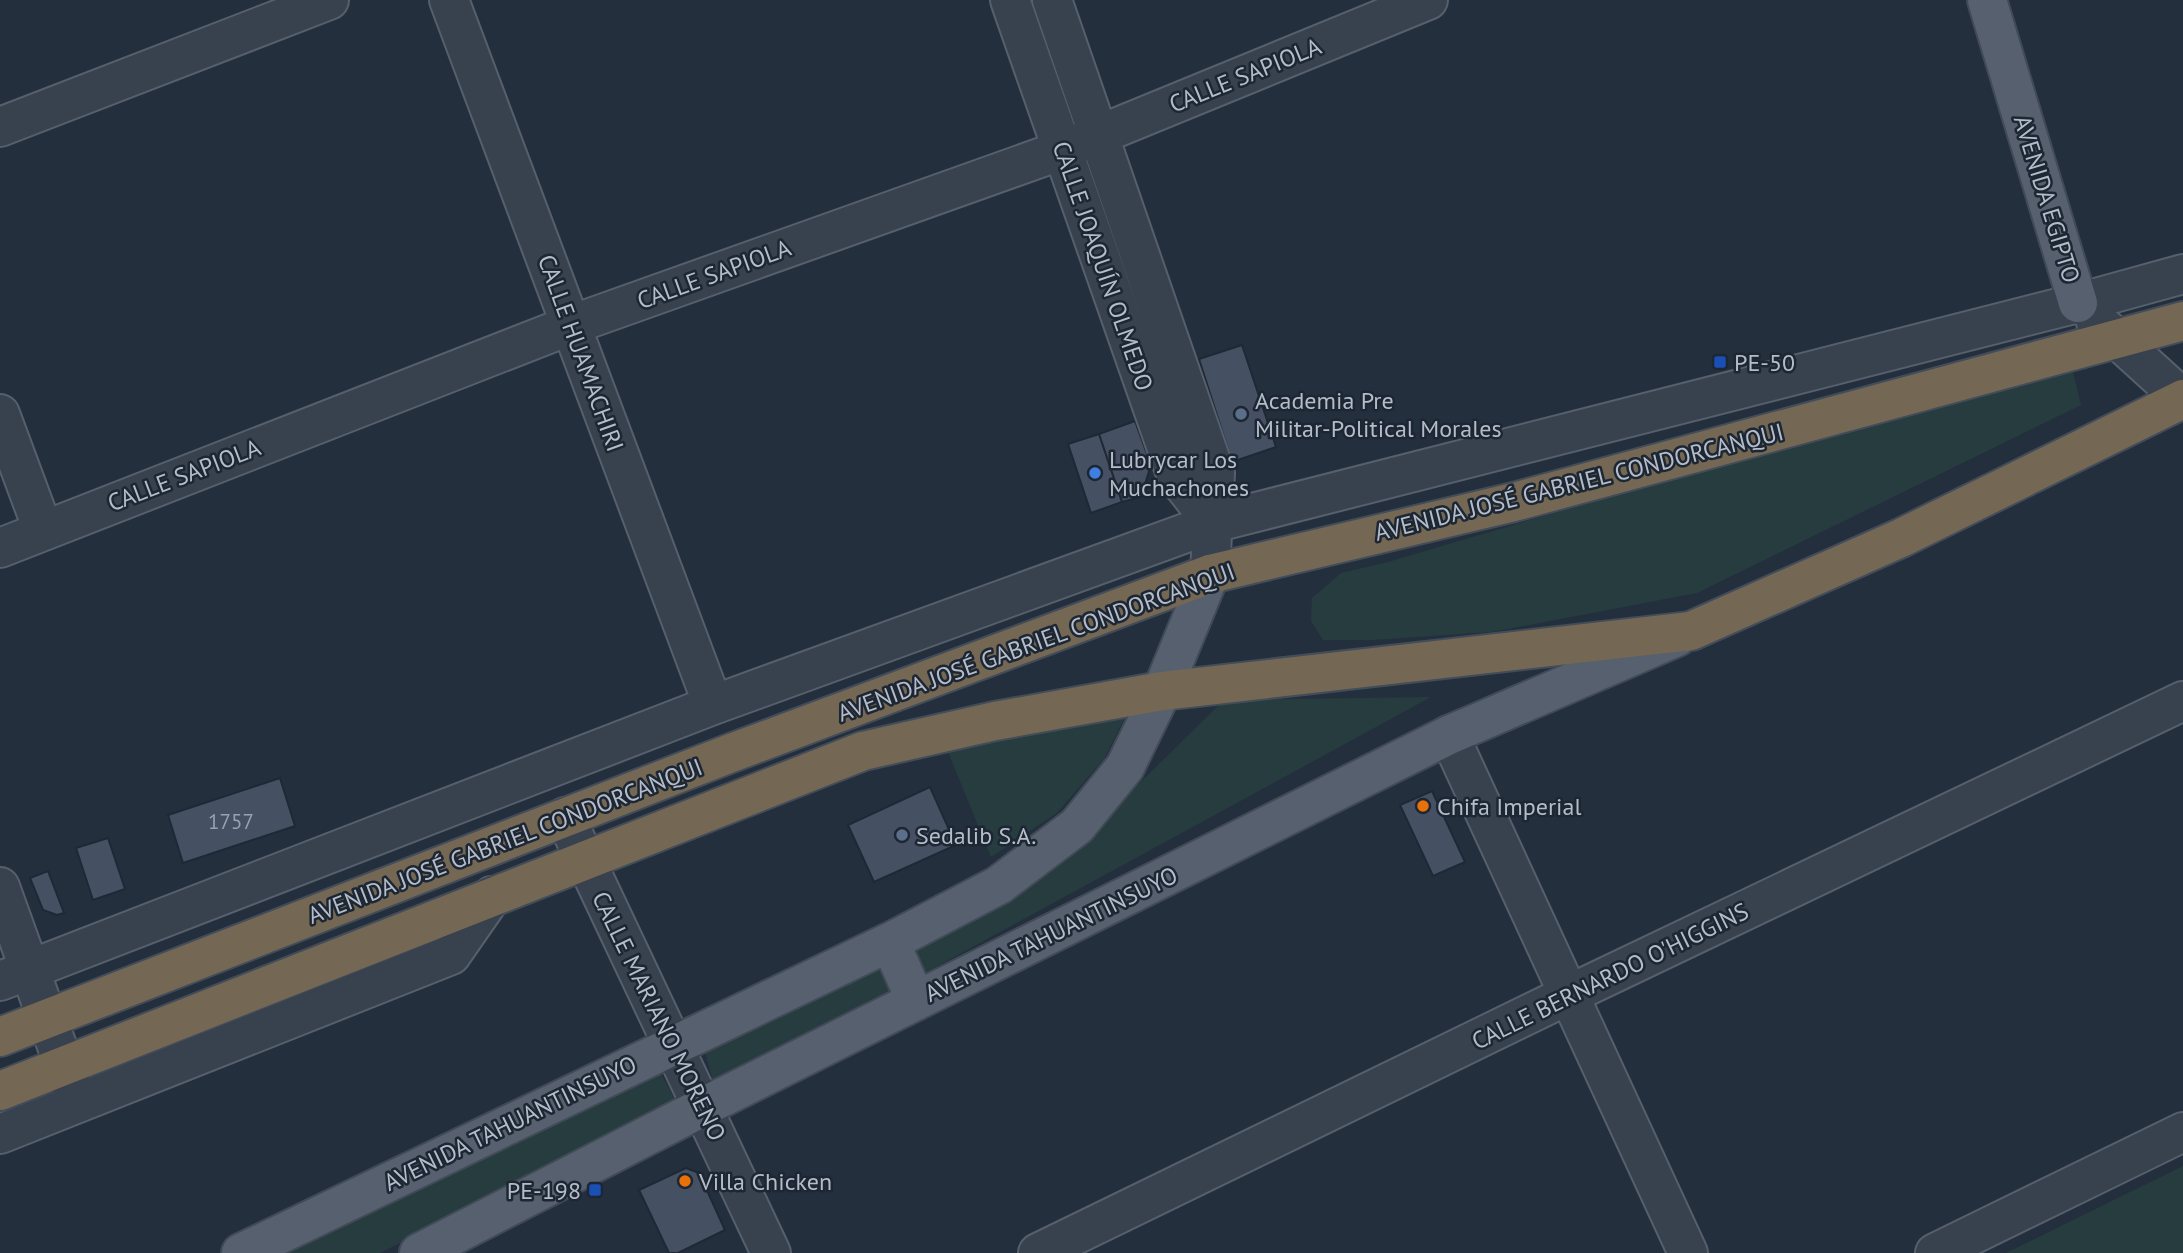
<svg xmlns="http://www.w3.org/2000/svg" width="2183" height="1253" font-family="'PT Sans',sans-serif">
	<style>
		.green { fill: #263c3f }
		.building { fill: #455162; stroke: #1f2835; stroke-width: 2 }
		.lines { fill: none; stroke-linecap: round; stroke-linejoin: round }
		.minor-casing { stroke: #565f6c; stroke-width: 42 }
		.major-casing { stroke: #414a57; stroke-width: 42 }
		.highway-casing { stroke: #434c59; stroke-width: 42 }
		.minor { stroke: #38414e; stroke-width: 38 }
		.major { stroke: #56606e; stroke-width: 38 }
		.highway { stroke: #746855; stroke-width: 38 }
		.transit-dot { fill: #1a4fb4; stroke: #1d2633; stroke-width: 2.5 }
		.service-dot { fill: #5c6f8a; stroke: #1d2633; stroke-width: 2.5 }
		.shop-dot { fill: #3f7fe0; stroke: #1d2633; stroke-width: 2.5 }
		.food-dot { fill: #e8710a; stroke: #1d2633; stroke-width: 2.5 }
		.labels { text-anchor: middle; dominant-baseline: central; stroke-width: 5; stroke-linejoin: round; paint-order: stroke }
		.number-label { font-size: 21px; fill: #98a1af }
		.street-label { font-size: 24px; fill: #b4bcc9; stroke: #1d2633 }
		.poi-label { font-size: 24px; fill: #b4bcc9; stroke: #1d2633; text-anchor: start }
	</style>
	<rect width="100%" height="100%" fill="#242f3e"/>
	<!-- green -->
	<path class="green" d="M 2071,364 L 2081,405 L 1697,593 L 1492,632 L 1372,640 L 1323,640 L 1311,621 L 1312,598 L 1341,573 L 1388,562 L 1815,436 Z
		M 1431,697 L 925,973 L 912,945 L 1045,876 L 1224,700 Z
		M 1127,713 L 1104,759 L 1057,813 L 991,857 L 946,747 Z
		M 885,962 L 896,994 L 714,1084 L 703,1046 Z
		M 657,1067 L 678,1104 L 380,1253 L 275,1253 Z
		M 2183,1166 L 2183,1253 L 2006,1253 Z"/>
	<!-- building -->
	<path class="building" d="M 1242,345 L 1276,447 L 1232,462 L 1199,359 Z
		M 1135,421 L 1151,465 L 1141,497 L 1122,502 L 1099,434 Z
		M 1099,434 L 1122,502 L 1091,513 L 1068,444 Z
		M 280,778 L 295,826 L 183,863 L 168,815 Z
		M 930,787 L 956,845 L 874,882 L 848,825 Z
		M 1432,791 L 1465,862 L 1433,876 L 1400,805 Z
		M 108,838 L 125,889 L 93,900 L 76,848 Z
		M 48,871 L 64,913 L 57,915 L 43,910 L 30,878 Z
		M 686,1168 L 699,1173 L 725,1230 L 678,1253 L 669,1253 L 639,1190 Z"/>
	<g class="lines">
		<defs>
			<path id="minor" d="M 449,0 L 713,705
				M 1010,0 L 1177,477 L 1213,523
				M 1052,0 L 1215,473 L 1210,574
				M 0,127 L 329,0
				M 2095,319 L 2183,399
				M 0,414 L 43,530
				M 0,548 L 571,325 L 1062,150 L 1428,0
				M 1449,735 L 1688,1253
				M 565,817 L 771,1253
				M 0,887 L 75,1096
				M 0,981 L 713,705 L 1213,523 L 2078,303 L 2183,274
				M 0,1134 L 451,955 L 492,896
				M 1038,1253 L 1568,995 L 2183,701
				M 1935,1253 L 2183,1132"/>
			<path id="major" d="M 1987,0 L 2078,303
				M 890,942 L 916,1001
				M 241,1253 L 890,942 L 999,885 L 1077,826 L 1125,767 L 1162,691 L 1210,574
				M 419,1253 L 703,1107 L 1449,735 L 1677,637"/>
			<path id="highway" d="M 0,1037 L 731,753 L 1210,574 L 1514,502 L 2183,321
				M 0,1091 L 863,751 L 995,721 L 1162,691 L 1691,631 L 1901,538 L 2183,399"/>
		</defs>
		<!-- minor casing -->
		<use href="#minor" class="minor-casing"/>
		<!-- major casing -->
		<use href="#major" class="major-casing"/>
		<!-- highway casing -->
		<use href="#highway" class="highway-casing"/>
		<!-- minor -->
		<use href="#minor" class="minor"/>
		<!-- major -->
		<use href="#major" class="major"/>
		<!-- highway -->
		<use href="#highway" class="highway"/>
	</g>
	<!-- markers -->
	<g class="transit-dot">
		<rect x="1713" y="355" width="14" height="14" rx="3.5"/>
		<rect x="588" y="1183" width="14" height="14" rx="3.5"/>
	</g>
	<g class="service-dot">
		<circle cx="1241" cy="414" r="7"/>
		<circle cx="902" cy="835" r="7"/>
	</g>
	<circle class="shop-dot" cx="1095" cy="473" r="7"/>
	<g class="food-dot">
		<circle cx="1423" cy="806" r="7"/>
		<circle cx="685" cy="1181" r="7"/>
	</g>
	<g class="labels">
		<!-- number labels -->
		<g class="number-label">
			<text x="231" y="821">1757</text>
		</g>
		<!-- street labels -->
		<g class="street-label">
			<text transform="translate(1245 75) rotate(-22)">CALLE SAPIOLA</text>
			<text transform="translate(2047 199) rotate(73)">AVENIDA EGIPTO</text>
			<text transform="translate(1103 266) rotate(71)">CALLE JOAQUÍN OLMEDO</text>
			<text transform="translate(714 274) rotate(-20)">CALLE SAPIOLA</text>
			<text transform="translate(581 353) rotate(70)">CALLE HUAMACHIRI</text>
			<text transform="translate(184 475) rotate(-21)">CALLE SAPIOLA</text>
			<text transform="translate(1579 482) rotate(-14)">AVENIDA JOSÉ GABRIEL CONDORCANQUI</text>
			<text transform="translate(1036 642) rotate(-20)">AVENIDA JOSÉ GABRIEL CONDORCANQUI</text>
			<text transform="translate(505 841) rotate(-21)">AVENIDA JOSÉ GABRIEL CONDORCANQUI</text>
			<text transform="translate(1051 934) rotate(-26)">AVENIDA TAHUANTINSUYO</text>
			<text transform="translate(1610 976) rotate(-26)">CALLE BERNARDO O'HIGGINS</text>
			<text transform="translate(659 1016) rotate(64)">CALLE MARIANO MORENO</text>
			<text transform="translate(510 1123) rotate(-26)">AVENIDA TAHUANTINSUYO</text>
		</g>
		<!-- poi labels -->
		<g class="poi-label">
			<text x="1734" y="362">PE-50</text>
			<text x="1255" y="400">Academia Pre<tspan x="1255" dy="28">Militar-Political Morales</tspan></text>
			<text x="1109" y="459">Lubrycar Los<tspan x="1109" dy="28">Muchachones</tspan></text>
			<text x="1437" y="806">Chifa Imperial</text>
			<text x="916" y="835">Sedalib S.A.</text>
			<text x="699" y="1181">Villa Chicken</text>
			<text x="581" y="1190" text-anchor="end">PE-198</text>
		</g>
	</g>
</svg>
